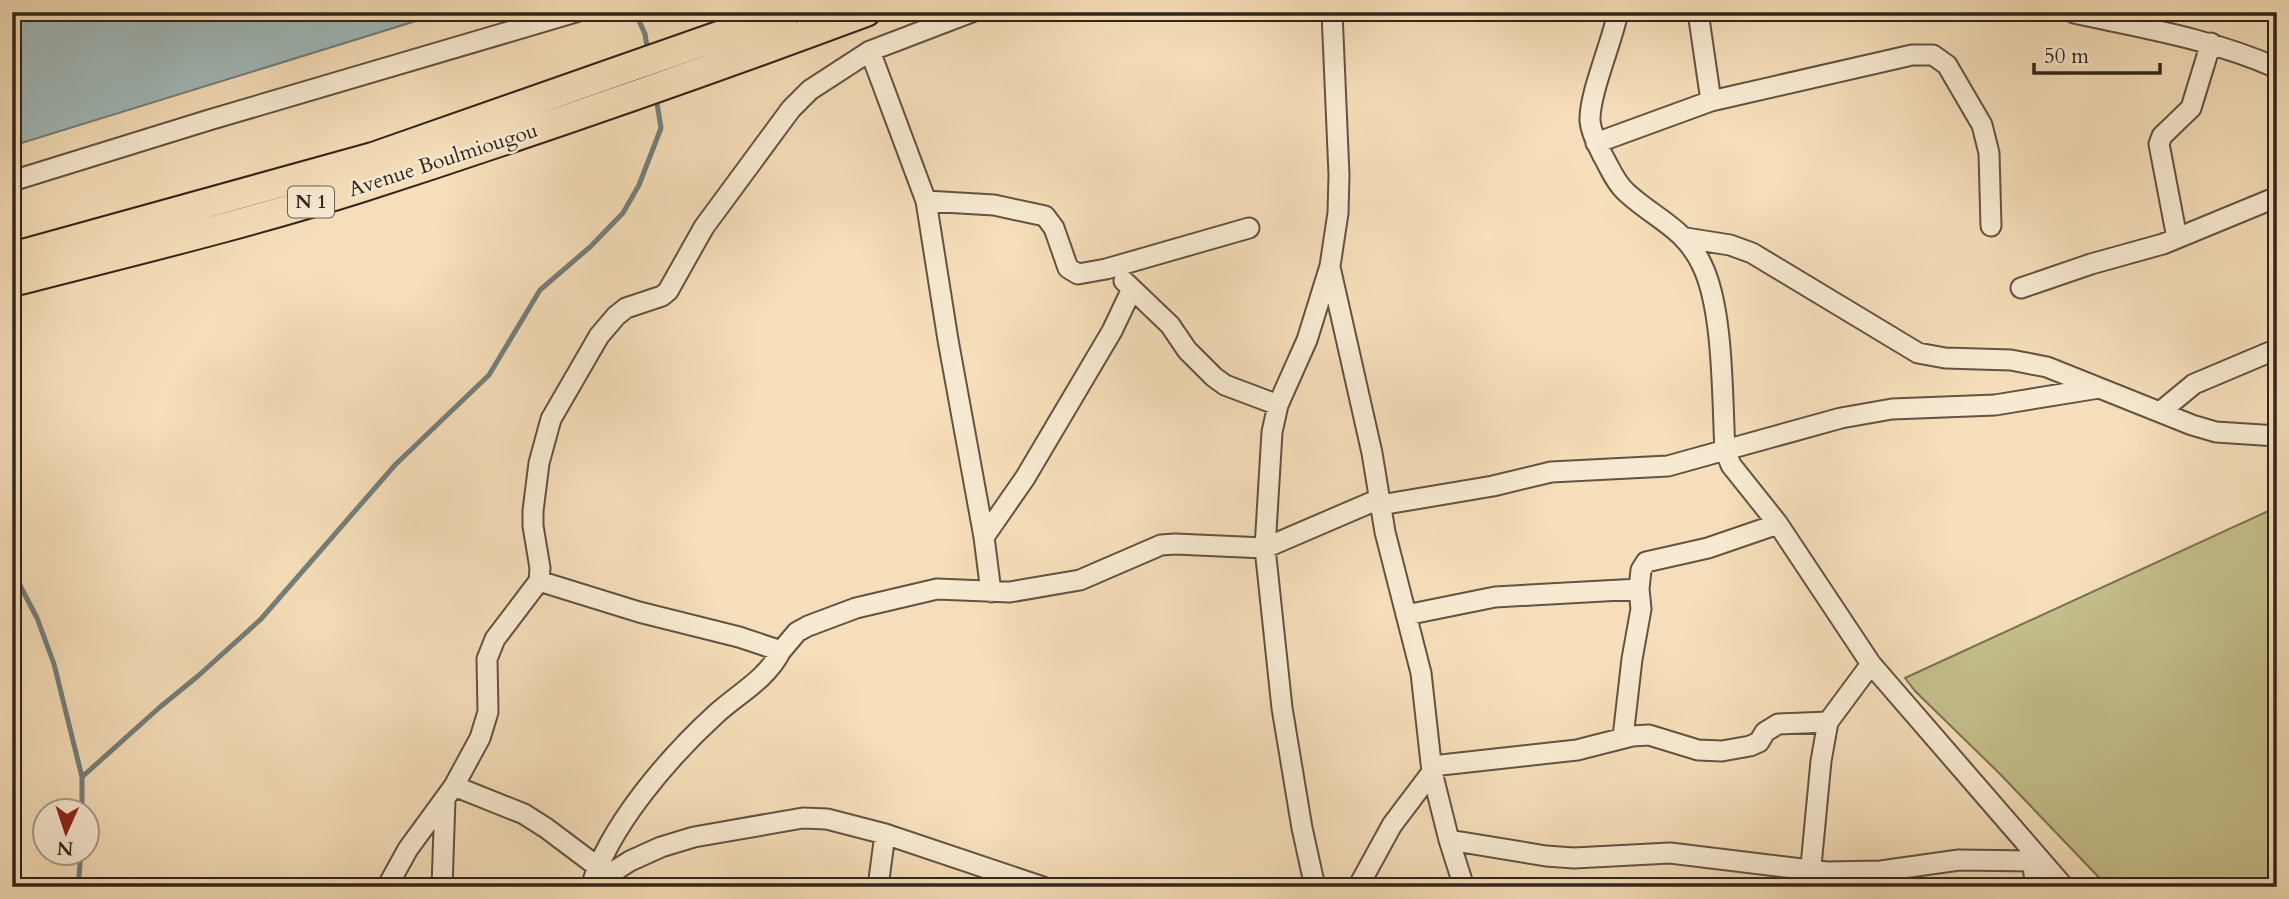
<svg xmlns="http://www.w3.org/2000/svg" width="2289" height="899" font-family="Cardo,serif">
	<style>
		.green { fill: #c4bf8a; stroke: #7a7252; stroke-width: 2 }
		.water { fill: #a0b9ba; stroke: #747e7a; stroke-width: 2 }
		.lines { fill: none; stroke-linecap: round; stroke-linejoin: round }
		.stream { stroke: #747e7a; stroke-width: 5 }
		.minor-casing { stroke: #625342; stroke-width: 23 }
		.highway-casing { stroke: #31251a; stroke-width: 32 }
		.minor { stroke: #f8ead2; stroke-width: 19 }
		.highway { stroke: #f5deb9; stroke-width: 28 }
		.labels { text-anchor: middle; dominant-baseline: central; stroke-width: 5; stroke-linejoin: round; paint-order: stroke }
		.shield { fill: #f8ead2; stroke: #6d6051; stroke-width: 2 }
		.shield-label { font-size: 19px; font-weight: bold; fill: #31251a }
		.street-label { font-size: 21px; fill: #31251a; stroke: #f8ead2 }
	</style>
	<rect width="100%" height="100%" fill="#f5deb9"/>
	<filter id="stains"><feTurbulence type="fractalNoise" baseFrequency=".00286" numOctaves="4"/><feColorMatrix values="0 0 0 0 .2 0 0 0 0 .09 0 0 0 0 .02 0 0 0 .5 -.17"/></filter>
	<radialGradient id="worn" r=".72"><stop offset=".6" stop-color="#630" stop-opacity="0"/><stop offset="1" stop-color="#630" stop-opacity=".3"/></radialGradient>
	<!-- green -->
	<path class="green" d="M 2277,507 L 2277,887 L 2108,887 L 2001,775 L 1915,691 L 1905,678 Z"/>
	<!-- water -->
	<path class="water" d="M 12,12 L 445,12 L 12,146 Z"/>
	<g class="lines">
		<!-- stream -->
		<path class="stream" d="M 635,12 L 645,34 L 648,53
			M 12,570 L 37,618 L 54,664 L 82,777 L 82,811
			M 82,777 L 160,707 L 198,676 L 261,619 L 395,465 L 489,375 L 540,290 L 590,247 L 623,213 L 639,185 L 661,128 L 656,97
			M 78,887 L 81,853"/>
		<defs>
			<path id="minor" d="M 1618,12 C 1612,43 1589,94 1590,121 C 1591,133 1598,146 1603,156 C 1610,168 1615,182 1626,192 C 1655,219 1684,227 1702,265 C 1724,310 1722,399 1725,450 L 1731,465 L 1778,524 L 1871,664 L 2064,887
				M 1698,12 L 1711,101
				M 2074,13 C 2143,28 2212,39 2277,68
				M 870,51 L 926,201 L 948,340 L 984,537 L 991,592
				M 1596,143 L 1711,101 L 1912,55 L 1933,55 L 1947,65 L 1982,125 L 1989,153 L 1991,226
				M 12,181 L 209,120 L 576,12
				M 926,201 L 994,205 L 1045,216 L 1054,228 L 1068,268 L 1078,274 L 1106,269 L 1249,228
				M 1686,238 L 1730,245 L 1752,253 L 1918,353 L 1945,358 L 2011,360 L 2047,367 L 2192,425 L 2216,432 L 2277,436
				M 2177,238 L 2159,144 L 2162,136 L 2191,108 L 2211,43
				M 1330,267 L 1372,453 L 1385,532 L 1421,673 L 1432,772 L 1449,840 L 1464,887
				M 1124,281 L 1170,325 L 1187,350 L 1214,377 L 1225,385 L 1278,405
				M 2021,288 L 2091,264 L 2163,244 L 2277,197
				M 2160,412 L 2194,384 L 2277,349
				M 1380,505 L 1493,486 L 1551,472 L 1668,466 L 1841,418 L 1892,409 L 1995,405 L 2099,388
				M 984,537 L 1025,478 L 1112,331 L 1132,289
				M 539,581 L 639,612 L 739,637 L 781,651 L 797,632 L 808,626 L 856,608 L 937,589 L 1010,592 L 1080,580 L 1161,545 L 1175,544 L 1265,548 L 1379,499
				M 1406,615 L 1495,597 L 1639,589
				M 1623,737 L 1632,659 L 1641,609 L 1639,589 L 1641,570 L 1646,562 L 1708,548 L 1778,524
				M 1432,766 L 1577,750 L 1632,736 L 1649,735 L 1698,750 L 1722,751 L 1750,746 L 1759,742 L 1765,732 L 1778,724 L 1828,722
				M 454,786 L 524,814 L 546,828 L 598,867
				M 1449,840 L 1546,856 L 1574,858 L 1670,853 L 1827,872 L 1881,871 L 1959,860 L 2039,861
				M 2032,861 L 2036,887
				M 387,887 L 408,849 L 454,786 L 480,738 L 488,712 L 487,659 L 495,639 L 539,581 L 540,568 L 533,526 L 533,511 L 539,463 L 551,419 L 599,336 L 616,316 L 626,308 L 662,296 L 668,291 L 704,227 L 791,109 L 810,90 L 870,51 L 972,12
				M 442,887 L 445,799
				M 589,887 L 630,861 L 661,847 L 694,837 L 803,818 L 827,819 L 885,834 L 1043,887
				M 591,887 C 609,826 669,757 716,714 C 739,693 766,680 781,651
				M 878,887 L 885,834
				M 1315,887 L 1302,828 L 1282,708 L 1265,548 L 1272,432 L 1278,405 L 1307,340 L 1330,266 L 1338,213 L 1339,175 L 1332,12
				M 1358,887 L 1392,825 L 1432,772
				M 1809,887 L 1821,761 L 1828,722 L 1871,664"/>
			<path id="highway" d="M 12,257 L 373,157 L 787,12
				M 12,282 C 129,252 246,224 360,188 C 530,133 699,74 866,12"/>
		</defs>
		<!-- minor casing -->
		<use href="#minor" class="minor-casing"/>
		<!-- highway casing -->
		<use href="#highway" class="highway-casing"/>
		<!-- minor -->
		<use href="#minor" class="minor"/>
		<!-- highway -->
		<use href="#highway" class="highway"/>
	</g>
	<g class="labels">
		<!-- shield labels -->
		<rect class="shield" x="288" y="186.5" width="46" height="31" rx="5"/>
		<g class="shield-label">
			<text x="311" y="202">N 1</text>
		</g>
		<!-- street labels -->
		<g class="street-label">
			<text transform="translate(443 160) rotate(-18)">Avenue Boulmiougou</text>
		</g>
	</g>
	<!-- margin -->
	<rect width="2289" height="899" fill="none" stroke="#f5deb9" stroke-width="42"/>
	<rect x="14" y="14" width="2261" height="871" fill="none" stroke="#31251a" stroke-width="3.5"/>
	<rect x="21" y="21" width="2247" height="857" fill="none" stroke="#31251a" stroke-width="2"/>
	<!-- north arrow -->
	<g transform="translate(66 832) rotate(183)"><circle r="33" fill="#f8ead2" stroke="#a89b88" stroke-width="2"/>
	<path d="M0-5L12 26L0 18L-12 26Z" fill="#8f2418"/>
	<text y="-10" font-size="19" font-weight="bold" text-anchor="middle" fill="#31251a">N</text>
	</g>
	<!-- scale -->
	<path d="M2034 63v10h126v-10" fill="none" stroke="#31251a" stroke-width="3.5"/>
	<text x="2044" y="63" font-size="21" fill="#31251a" stroke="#f8ead2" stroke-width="5" paint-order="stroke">50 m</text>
	<rect width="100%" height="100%" filter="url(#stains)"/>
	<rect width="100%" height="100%" fill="url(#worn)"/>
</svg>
